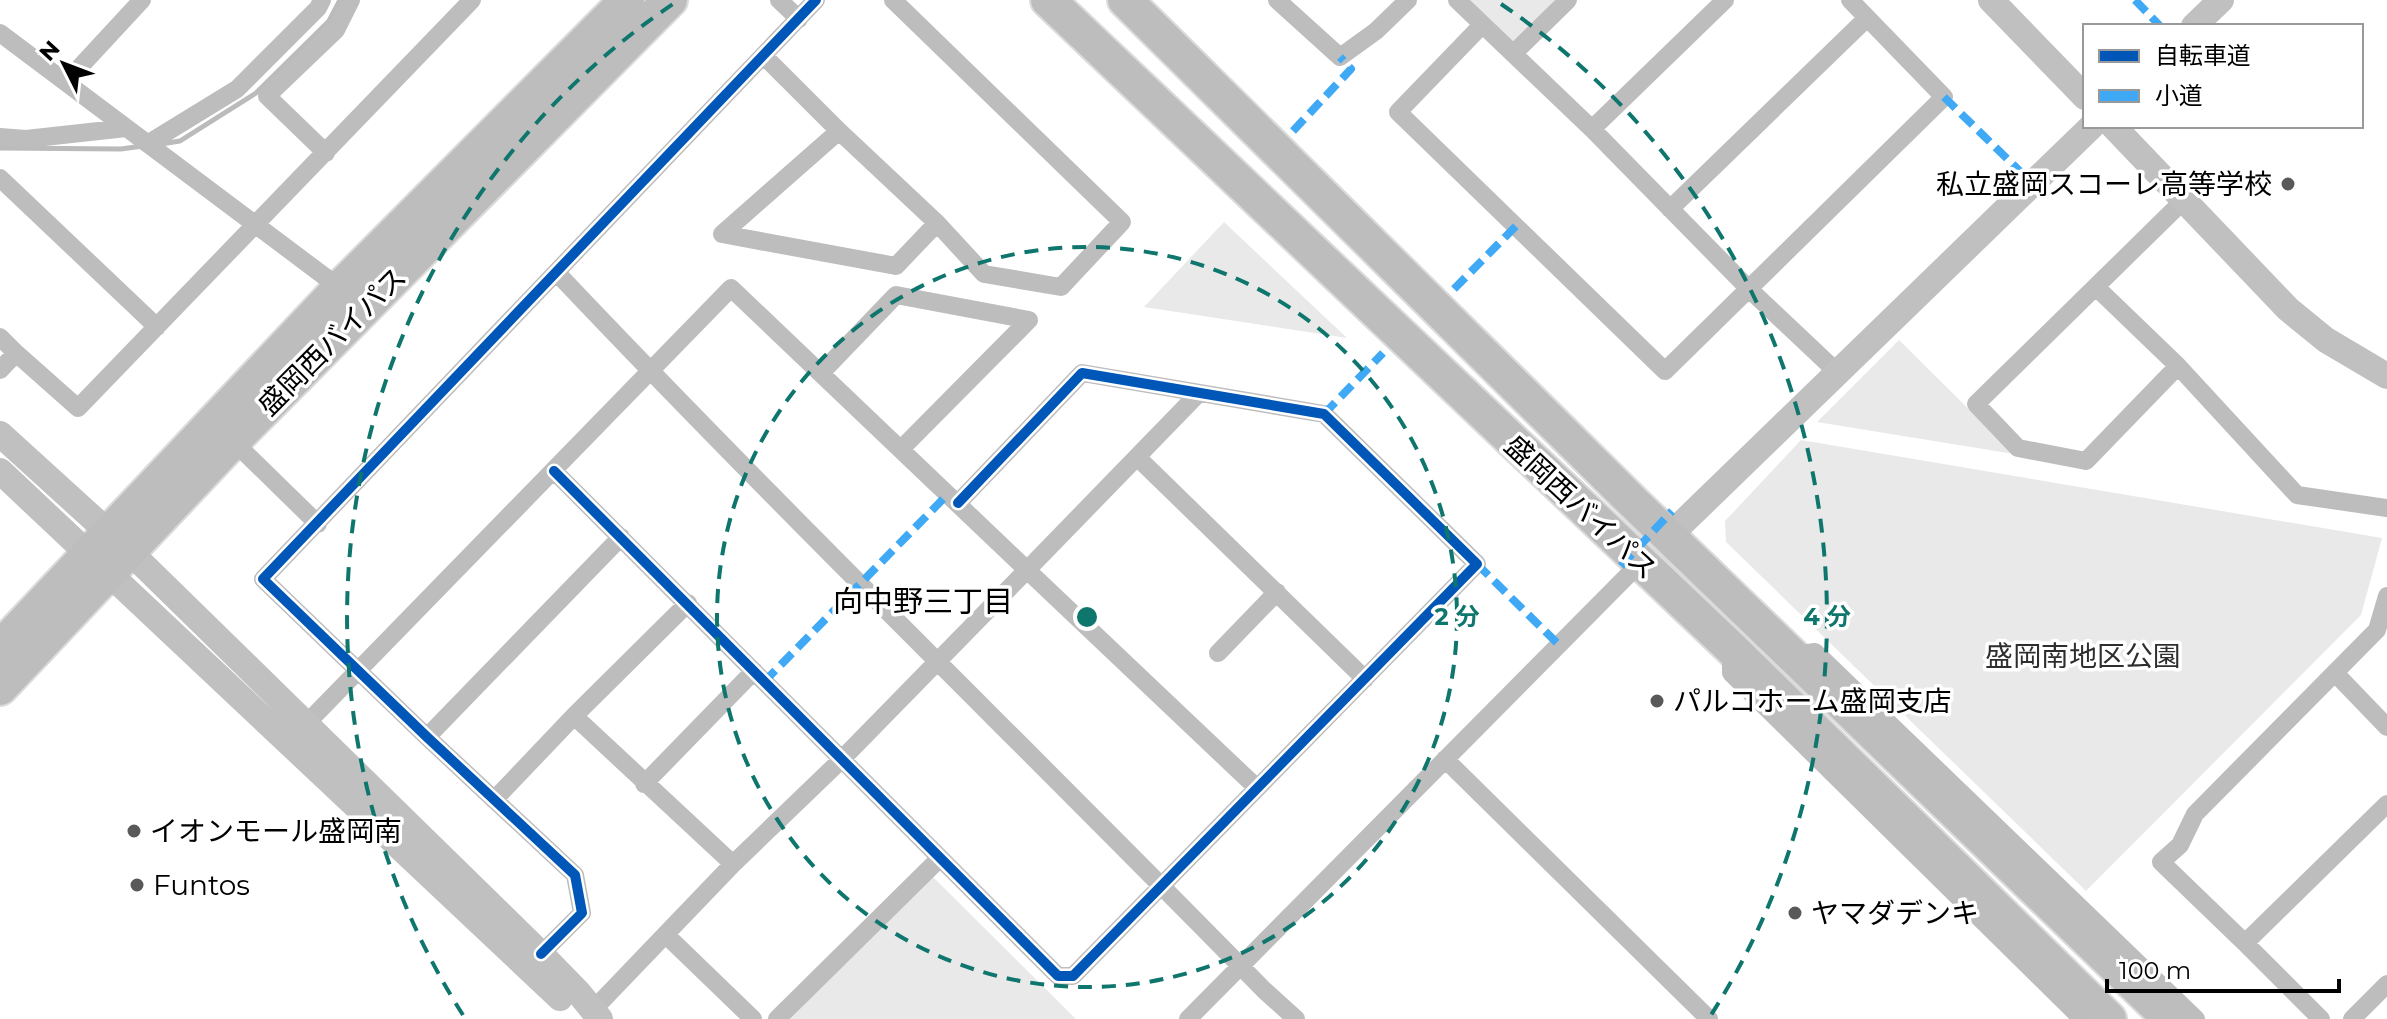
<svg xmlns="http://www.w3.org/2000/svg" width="2387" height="1019" font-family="Montserrat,'Noto Sans JP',sans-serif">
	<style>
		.green { fill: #e9e9e9 }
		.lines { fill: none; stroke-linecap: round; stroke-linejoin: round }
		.stream { stroke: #bbb; stroke-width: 5 }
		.highway-casing { stroke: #dbdbdb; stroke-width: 38 }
		.street { stroke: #bdbdbd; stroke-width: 18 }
		.secondary { stroke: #c0c0c0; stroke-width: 26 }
		.highway { stroke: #bdbdbd; stroke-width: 34 }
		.quiet { stroke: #3fa9f5; stroke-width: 8; stroke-dasharray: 16 8; stroke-linecap: butt }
		.cycleway-casing { stroke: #fff; stroke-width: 15 }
		.cycleway { stroke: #0057b8; stroke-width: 10 }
		.ring { fill: none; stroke: #0f766e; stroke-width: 4; stroke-dasharray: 14 10 }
		.poi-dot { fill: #595959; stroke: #fff; stroke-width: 3 }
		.labels { text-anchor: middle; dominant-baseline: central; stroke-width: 7; stroke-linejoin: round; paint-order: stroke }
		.poi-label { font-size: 28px; fill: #000; stroke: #fff; text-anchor: start }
		.street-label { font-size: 28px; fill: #000; stroke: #fff }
		.park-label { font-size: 28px; fill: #2e2e2e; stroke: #fff }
		.neighbourhood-label { font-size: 30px; fill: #000; stroke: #fff }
		.centre { fill: #0f766e; stroke: #fff; stroke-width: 4 }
		.ring-label { font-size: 24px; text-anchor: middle; font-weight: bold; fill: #0f766e; stroke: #fff; stroke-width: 7; stroke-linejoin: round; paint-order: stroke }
	</style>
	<rect width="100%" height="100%" fill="#fff"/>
	<!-- green -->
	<path class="green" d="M 1464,0 L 1562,0 L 1512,45 Z
		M 1224,222 L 1347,338 L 1144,307 Z
		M 1899,340 L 2014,454 L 1817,422 Z
		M 1801,440 L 2382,538 L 2361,615 L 2086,891 L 1726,542 L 1725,521 Z
		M 931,875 L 1076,1019 L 790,1019 Z"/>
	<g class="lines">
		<!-- stream -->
		<path class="stream" d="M 161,144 L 180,141 L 256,93 L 329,21 L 340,0
			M 0,148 L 121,149 L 143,146"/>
		<defs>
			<path id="highway" d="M 1048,0 L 1731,648 L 2109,1019
				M 1125,0 L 1636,505 L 2170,1019
				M 0,648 L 340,288 L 627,0
				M 0,688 L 233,441 L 670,0"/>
		</defs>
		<!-- highway casing -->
		<use href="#highway" class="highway-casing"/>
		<!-- street -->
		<path class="street" d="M 779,0 L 799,19
			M 1277,0 L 1340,57 L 1376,31 L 1408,0
			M 1457,0 L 1592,129 L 1749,289 L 1838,373
			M 1482,25 L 1398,112 L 1665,371 L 1944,97 L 1850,0
			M 0,33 L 340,288
			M 1513,54 L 1568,0
			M 764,56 L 839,131 L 937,223 L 984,274 L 1061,287 L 1122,222 L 893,0
			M 66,82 L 142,0
			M 1592,129 L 1725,0
			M 839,131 L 722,234 L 896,266 L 937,223
			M 0,137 L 26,139 L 126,128
			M 149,143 L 237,89 L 318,8 L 322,0
			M 326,153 L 267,96 L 336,30 L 351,0
			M 0,178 L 157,327
			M 1670,209 L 1867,18
			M 557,273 C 788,517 1029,750 1264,990 L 1296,1019
			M 2097,288 L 2178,366 L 2086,461 L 2018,448 L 1976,404 L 2183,201
			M 0,337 L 16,353
			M 2178,366 L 2297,495 L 2387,508
			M 0,370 L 16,353 L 78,408 L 472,0
			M 822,372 L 896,295 L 1029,320 L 901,449
			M 1199,393 L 1027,570 L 1257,788
			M 233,441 L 318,524
			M 1137,457 L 1365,679
			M 554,471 L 1058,976 L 1073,976 L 1477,564 L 1324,414 L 1082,373 L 958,503
			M 1731,649 L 1731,673 L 2082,1019
			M 1218,653 L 1277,592
			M 1795,655 L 1815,652 L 2196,1019
			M 2335,673 L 2387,727
			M 574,716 L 733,864
			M 306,724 L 731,288 L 1027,570 L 841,760 L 733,864 L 592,1011
			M 427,737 L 621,537
			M 1445,759 L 1709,1019
			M 644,784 L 754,671
			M 494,800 L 574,716 L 688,603
			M 666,935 L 753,1019
			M 2245,943 L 2161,862 L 2180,845 L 2195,814 L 2377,630 L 2387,596
			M 541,954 L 582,913 L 575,875 L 427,737 L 263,579 L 816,0
			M 777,1019 L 940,858
			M 1188,1019 L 1640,563
			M 2321,1019 L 2245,943 L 2387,804
			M 2352,1019 L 2387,984"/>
		<!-- secondary -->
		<path class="secondary" d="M 1991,0 L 2085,97
			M 2194,26 L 2221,0
			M 2113,126 L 2288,309 L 2326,340 L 2387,376
			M 0,434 L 130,552 L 541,954 L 578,992 L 600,1019
			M 0,471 L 560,998
			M 1669,536 L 2092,126"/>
		<!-- highway -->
		<use href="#highway" class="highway"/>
		<!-- quiet -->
		<path class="quiet" d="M 2135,0 L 2160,26
			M 1944,97 L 2033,184
			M 1293,131 L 1351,69 L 1340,57
			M 1454,289 L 1516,226
			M 1324,414 L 1383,353
			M 1477,564 L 1559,645
			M 1621,566 L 1672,511
			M 764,682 L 948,494"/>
		<defs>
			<path id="cycleway" d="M 554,471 L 1058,976 L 1073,976 L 1477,564 L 1324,414 L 1082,373 L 958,503
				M 541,954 L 582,913 L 575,875 L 427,737 L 263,579 L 816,0"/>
		</defs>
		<!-- cycleway casing -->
		<use href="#cycleway" class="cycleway-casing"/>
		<!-- cycleway -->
		<use href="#cycleway" class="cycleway"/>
	</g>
	<!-- distance rings -->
	<g class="ring">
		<circle cx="1087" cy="617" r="370"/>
		<path d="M463 1015A740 740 0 0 1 673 4M1501 4A740 740 0 0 1 1711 1015"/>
	</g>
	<!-- markers -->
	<g class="poi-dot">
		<circle cx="2288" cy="184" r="8"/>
		<circle cx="1657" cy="701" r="8"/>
		<circle cx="134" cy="831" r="8"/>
		<circle cx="137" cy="885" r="8"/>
		<circle cx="1795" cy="913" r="8"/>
	</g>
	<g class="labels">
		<!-- poi labels -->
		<g class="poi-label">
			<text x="2272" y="184" text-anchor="end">私立盛岡スコーレ高等学校</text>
			<text x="1673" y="701">パルコホーム盛岡支店</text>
			<text x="150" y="831">イオンモール盛岡南</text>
			<text x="153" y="885">Funtos</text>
			<text x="1811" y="913">ヤマダデンキ</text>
		</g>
		<!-- street labels -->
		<g class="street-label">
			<text transform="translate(332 341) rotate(-45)">盛岡西バイパス</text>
			<text transform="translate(1581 507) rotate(43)">盛岡西バイパス</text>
		</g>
		<!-- park labels -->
		<g class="park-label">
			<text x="2083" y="656">盛岡南地区公園</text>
		</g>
		<!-- neighbourhood labels -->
		<g class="neighbourhood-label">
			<text x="923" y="601">向中野三丁目</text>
		</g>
	</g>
	<circle cx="1087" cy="617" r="12" class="centre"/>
	<g class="ring-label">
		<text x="1457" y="625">2 分</text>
		<text x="1827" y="625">4 分</text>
	</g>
	<!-- legend -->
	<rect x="2083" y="24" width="280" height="104" fill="#ffffff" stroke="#999999" stroke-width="2"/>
	<rect x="2099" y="50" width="40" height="12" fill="#0057b8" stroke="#999999" stroke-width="2"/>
	<text x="2155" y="64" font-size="24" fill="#000000">自転車道</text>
	<rect x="2099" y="90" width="40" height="12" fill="#3fa9f5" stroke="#999999" stroke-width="2"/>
	<text x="2155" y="104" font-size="24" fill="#000000">小道</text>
	<!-- north arrow -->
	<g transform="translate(64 64) rotate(312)" stroke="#ffffff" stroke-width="6" paint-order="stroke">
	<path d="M0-6L14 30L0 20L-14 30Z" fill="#000000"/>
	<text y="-12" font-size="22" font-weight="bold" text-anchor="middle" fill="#000000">N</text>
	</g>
	<!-- scale -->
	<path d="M2107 979v12h232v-12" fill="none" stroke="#000000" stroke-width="4"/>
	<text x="2119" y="979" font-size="24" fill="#000000" stroke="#ffffff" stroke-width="6" paint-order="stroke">100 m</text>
</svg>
